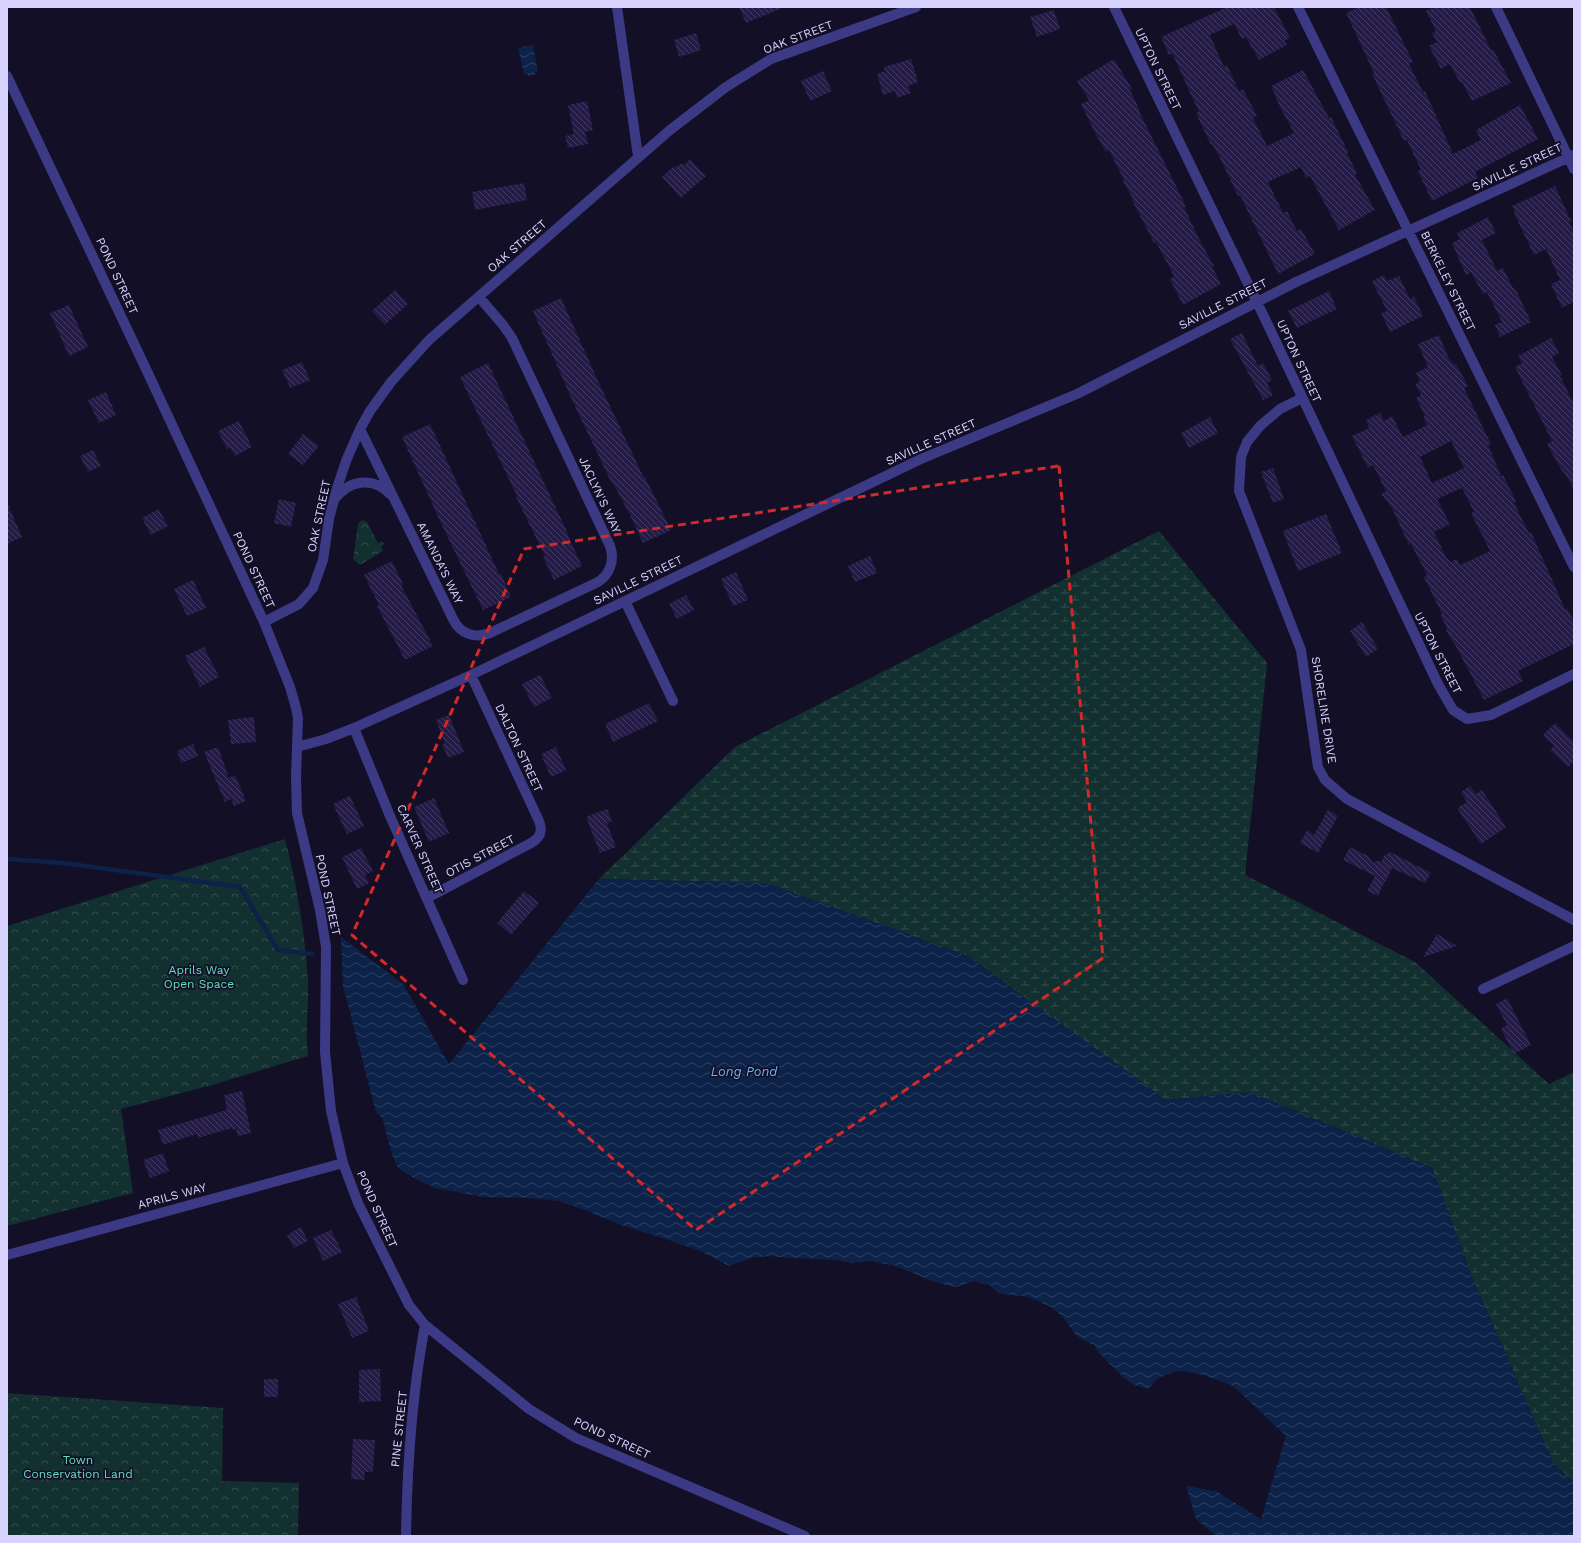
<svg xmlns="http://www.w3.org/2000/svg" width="1581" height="1543" font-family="'Work Sans',sans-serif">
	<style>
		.wetland { fill: url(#wetland-marsh) }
		.park { fill: url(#park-crowns) }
		.water { fill: url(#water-waves) }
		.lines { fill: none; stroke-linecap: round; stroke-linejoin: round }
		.stream { stroke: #0c2248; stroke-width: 4.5 }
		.building { fill: url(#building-back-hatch); fill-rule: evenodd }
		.minor { stroke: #3d3a85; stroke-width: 10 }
		.marked { fill: none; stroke: #d62828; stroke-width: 3; stroke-dasharray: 8 5; stroke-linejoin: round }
		.labels { text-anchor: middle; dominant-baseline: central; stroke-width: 3.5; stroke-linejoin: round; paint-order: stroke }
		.street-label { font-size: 12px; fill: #d9d4ff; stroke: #130f26 }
		.park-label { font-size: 12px; fill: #5fe0c0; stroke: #130f26 }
		.water-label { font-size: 13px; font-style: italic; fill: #62b6ff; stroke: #130f26 }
	</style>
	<defs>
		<pattern id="wetland-marsh" width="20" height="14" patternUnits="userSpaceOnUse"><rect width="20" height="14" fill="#12302f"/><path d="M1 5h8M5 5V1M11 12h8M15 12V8" fill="none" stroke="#344d4e"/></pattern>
		<pattern id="park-crowns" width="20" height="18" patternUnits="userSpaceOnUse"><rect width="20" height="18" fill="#12302f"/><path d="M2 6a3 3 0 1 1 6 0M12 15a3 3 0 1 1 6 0" fill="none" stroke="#344d4e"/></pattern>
		<pattern id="water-waves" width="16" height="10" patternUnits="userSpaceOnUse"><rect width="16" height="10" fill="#0c2248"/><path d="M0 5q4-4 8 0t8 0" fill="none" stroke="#2f4163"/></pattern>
		<pattern id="building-back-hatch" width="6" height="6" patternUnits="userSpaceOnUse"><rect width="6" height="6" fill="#241b47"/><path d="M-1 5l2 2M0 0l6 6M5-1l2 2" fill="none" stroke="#433b63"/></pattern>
	</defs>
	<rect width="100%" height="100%" fill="#130f26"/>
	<!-- wetland -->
	<path class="wetland" d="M 1159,531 L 1267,663 L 1245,875 L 1415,962 L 1549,1084 L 1574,1072 L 1574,1482 L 1553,1463 L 1472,1277 L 1432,1168 L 1250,1092 L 1166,1100 L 968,956 L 766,883 L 599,879 L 735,747 Z"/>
	<!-- park -->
	<path class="park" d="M 362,520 L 367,522 L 378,543 L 382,541 L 384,544 L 381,546 L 383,551 L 360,565 L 353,559 L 358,524 Z
		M 285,839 C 297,885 305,933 308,980 C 309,1005 305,1031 308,1056 L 212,1085 L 121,1109 L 133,1193 L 7,1226 L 7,926 Z
		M 7,1393 L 223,1408 L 222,1481 L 299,1483 L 298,1536 L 7,1536 Z"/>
	<!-- water -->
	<path class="water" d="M 533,45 L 538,71 L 535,72 L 535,75 L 528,76 L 527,74 L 524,74 L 518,48 Z
		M 599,879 L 766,883 L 968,956 L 1166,1100 L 1250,1092 L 1432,1168 L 1472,1277 L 1553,1463 L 1574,1482 L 1574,1536 L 1216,1536 L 1196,1519 L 1186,1486 L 1216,1491 L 1261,1519 L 1286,1436 L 1233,1386 L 1203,1375 L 1183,1371 L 1174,1372 L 1158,1378 L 1148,1389 L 1134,1385 L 1124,1378 L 1099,1353 L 1094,1345 L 1081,1339 L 1074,1333 L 1064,1318 L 1051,1307 L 1028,1297 L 1002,1294 L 997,1292 L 991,1286 L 974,1281 L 956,1287 L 946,1285 L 929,1280 L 896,1266 L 870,1261 L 852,1263 L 837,1260 L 790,1258 L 769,1256 L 751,1258 L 729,1266 L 700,1251 L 663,1238 L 621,1225 L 582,1209 L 559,1201 L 530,1198 L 484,1197 L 435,1188 L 419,1181 L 398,1168 L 391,1152 L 384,1124 L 382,1118 L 376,1112 L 343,986 L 341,937 L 403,984 L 449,1064 Z"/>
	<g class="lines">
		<!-- stream -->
		<path class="stream" d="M 7,859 L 63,863 L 240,887 L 278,950 L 312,954"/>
	</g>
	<!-- building -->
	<path class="building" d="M 739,7 L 785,7 L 746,23 Z
		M 1227,7 L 1274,7 L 1290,38 L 1284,41 L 1287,45 L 1259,60 L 1246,37 L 1242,39 L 1234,24 L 1210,35 L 1224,67 L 1227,65 L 1239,91 L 1243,89 L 1257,116 L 1253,118 L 1267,146 L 1294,133 L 1280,107 L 1271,86 L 1303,70 L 1329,118 L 1331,117 L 1348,152 L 1347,153 L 1357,173 L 1355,175 L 1375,210 L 1339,230 L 1310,176 L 1306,178 L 1301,167 L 1268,182 L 1283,213 L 1287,211 L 1297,231 L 1301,229 L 1315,254 L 1278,274 L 1240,195 L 1238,196 L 1220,158 L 1212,144 L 1211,145 L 1196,113 L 1199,112 L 1172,53 L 1169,55 L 1161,37 Z
		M 1358,7 L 1386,7 L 1413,62 L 1409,64 L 1423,92 L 1425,91 L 1453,154 L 1481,140 L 1476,130 L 1520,105 L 1538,139 L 1475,172 L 1478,178 L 1432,201 L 1418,171 L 1421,170 L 1407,140 L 1404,141 L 1372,74 L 1374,73 L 1346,13 Z
		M 1434,7 L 1470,7 L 1491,50 L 1493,49 L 1511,83 L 1472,101 L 1462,82 L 1460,83 L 1450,64 L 1441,69 L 1429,46 L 1437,42 L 1432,33 L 1436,31 L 1426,11 Z
		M 1054,10 L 1060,29 L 1037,37 L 1030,17 Z
		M 696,33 L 701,50 L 679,57 L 674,40 Z
		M 911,59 L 918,82 L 908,86 L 911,93 L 897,98 L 895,91 L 883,95 L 877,74 L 885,71 L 884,67 Z
		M 1114,59 L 1132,89 L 1130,90 L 1140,111 L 1139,111 L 1183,200 L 1186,207 L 1184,207 L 1199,239 L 1214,266 L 1212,267 L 1221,284 L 1183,305 L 1170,279 L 1174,276 L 1156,242 L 1154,243 L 1132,200 L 1133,199 L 1123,181 L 1124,180 L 1109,150 L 1106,152 L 1095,133 L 1081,104 L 1089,100 L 1077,81 Z
		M 823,71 L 832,91 L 810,101 L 801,81 Z
		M 587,101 L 593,130 L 585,132 L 588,144 L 568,148 L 565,136 L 574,134 L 568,105 Z
		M 690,159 L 706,176 L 681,198 L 662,177 L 674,166 L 675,168 L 682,163 L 684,165 Z
		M 524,183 L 527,200 L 475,210 L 472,192 Z
		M 1555,186 L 1571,221 L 1569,222 L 1574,232 L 1574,302 L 1562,308 L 1551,284 L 1560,280 L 1546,249 L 1534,255 L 1514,213 L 1515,212 L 1512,206 Z
		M 1488,217 L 1496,233 L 1482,240 L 1497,271 L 1503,268 L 1512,286 L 1517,292 L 1531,322 L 1500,337 L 1495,325 L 1502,322 L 1487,292 L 1483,294 L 1471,272 L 1466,275 L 1452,243 L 1460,239 L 1457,233 Z
		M 1384,275 L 1387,281 L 1399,276 L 1410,299 L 1414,297 L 1423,316 L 1390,332 L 1381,313 L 1387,311 L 1372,281 Z
		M 395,290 L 408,304 L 385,325 L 372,311 Z
		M 1329,291 L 1337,309 L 1297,328 L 1288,311 Z
		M 561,298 L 598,381 L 644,478 L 645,477 L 671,530 L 643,543 L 629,513 L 613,483 L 612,484 L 573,402 L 533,311 Z
		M 69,305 L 88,347 L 69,356 L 50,313 Z
		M 1242,333 L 1258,366 L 1263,363 L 1272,380 L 1267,383 L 1273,395 L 1263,400 L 1230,339 Z
		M 1439,335 L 1448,357 L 1454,365 L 1456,364 L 1468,386 L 1464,388 L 1491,444 L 1488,445 L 1501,476 L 1503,475 L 1516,501 L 1514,503 L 1529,533 L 1531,532 L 1565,609 L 1567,608 L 1574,622 L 1574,644 L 1518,671 L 1523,681 L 1484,700 L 1458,650 L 1446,630 L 1447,628 L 1440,615 L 1442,614 L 1424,577 L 1427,575 L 1411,544 L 1409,545 L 1392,508 L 1381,494 L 1386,491 L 1373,465 L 1368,468 L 1352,436 L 1369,428 L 1366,420 L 1380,413 L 1384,421 L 1392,416 L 1403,437 L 1427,425 L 1423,417 L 1425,416 L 1416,398 L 1421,395 L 1415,384 L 1420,381 L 1416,373 L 1428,367 L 1418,344 ZM 1451,441 L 1464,468 L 1432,483 L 1420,457 ZM 1462,488 L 1474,512 L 1471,513 L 1490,551 L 1460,565 L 1457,559 L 1450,562 L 1448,558 L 1447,559 L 1434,532 L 1450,524 L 1437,499 Z
		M 1551,338 L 1559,353 L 1552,357 L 1562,375 L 1560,376 L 1574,404 L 1574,489 L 1563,471 L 1562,471 L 1547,444 L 1552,441 L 1515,367 L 1522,363 L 1518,356 Z
		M 302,362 L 310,380 L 290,388 L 282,370 Z
		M 488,363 L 569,536 L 568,536 L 582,566 L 554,580 L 543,557 L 545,556 L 516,497 L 517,496 L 460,377 Z
		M 106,392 L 116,415 L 99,423 L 88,400 Z
		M 1210,417 L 1218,433 L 1189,448 L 1181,433 Z
		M 239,421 L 252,447 L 235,456 L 230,448 L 227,449 L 218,431 Z
		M 430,424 L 499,574 L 501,574 L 511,597 L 483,610 L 440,521 L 402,437 Z
		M 303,434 L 319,446 L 303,465 L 288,454 Z
		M 93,450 L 101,466 L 88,472 L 80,456 Z
		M 1273,468 L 1284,499 L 1273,503 L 1261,472 Z
		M 279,499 L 296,503 L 291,527 L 274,523 Z
		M 7,502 L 22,537 L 7,544 Z
		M 159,509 L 168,526 L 151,535 L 142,518 Z
		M 1326,514 L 1342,553 L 1298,571 L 1283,531 Z
		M 870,556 L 877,573 L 855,582 L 848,566 Z
		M 392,561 L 403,584 L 401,585 L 433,646 L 405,660 L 377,606 L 379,605 L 364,575 Z
		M 736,572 L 748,600 L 733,606 L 721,579 Z
		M 193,580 L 206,608 L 187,616 L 174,589 Z
		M 686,595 L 694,610 L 677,619 L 669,604 Z
		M 1362,622 L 1378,649 L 1366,657 L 1350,631 Z
		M 204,647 L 219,677 L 200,687 L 185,656 Z
		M 540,675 L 552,698 L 534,707 L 522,684 Z
		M 649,703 L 658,721 L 613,742 L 605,724 Z
		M 449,715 L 464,752 L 448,758 L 442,744 L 445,744 L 436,720 Z
		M 254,717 L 256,742 L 231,744 L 228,720 Z
		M 1555,723 L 1574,742 L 1574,761 L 1568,767 L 1550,750 L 1554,746 L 1543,735 Z
		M 193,744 L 198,756 L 181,763 L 177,751 Z
		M 218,747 L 229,778 L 235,775 L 246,801 L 234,806 L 231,799 L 225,802 L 204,752 Z
		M 556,747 L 566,770 L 551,777 L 541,754 Z
		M 1470,786 L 1476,794 L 1482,790 L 1506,827 L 1481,844 L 1457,808 L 1467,802 L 1461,792 Z
		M 350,796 L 364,826 L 347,834 L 333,804 Z
		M 434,798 L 449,833 L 429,842 L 414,807 Z
		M 607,809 L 612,821 L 607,823 L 616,847 L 600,853 L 586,817 Z
		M 1328,810 L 1338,816 L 1318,853 L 1300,843 L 1307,830 L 1314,835 Z
		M 1350,847 L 1368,856 L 1373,863 L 1377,861 L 1381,862 L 1384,856 L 1390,852 L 1431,873 L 1425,883 L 1392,868 L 1386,881 L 1387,882 L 1385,881 L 1378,896 L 1367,891 L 1375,876 L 1343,860 Z
		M 361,848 L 373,871 L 365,875 L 369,883 L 357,889 L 342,857 Z
		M 524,891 L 539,903 L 511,935 L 497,923 Z
		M 1437,934 L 1457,946 L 1423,957 Z
		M 1507,998 L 1531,1045 L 1514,1054 L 1501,1029 L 1507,1025 L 1496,1004 Z
		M 242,1091 L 251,1133 L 238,1136 L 236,1129 L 232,1130 L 232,1128 L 198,1138 L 197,1134 L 163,1145 L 158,1130 L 227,1110 L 224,1095 Z
		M 163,1153 L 169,1171 L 150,1178 L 143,1160 Z
		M 301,1227 L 308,1241 L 294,1248 L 287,1235 Z
		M 331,1230 L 342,1252 L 323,1261 L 313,1238 Z
		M 356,1297 L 369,1331 L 352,1338 L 338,1304 Z
		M 380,1369 L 381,1401 L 359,1402 L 359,1370 Z
		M 264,1379 L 278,1379 L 278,1397 L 264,1397 Z
		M 353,1439 L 375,1440 L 373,1472 L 365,1472 L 364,1480 L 351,1479 Z"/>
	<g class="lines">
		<!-- minor -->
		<path class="minor" d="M 617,7 L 638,156
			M 1114,7 L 1268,325 L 1438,684 L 1453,710 L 1467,719 L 1491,715 L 1574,674
			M 1298,7 L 1574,567
			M 1496,7 L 1574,169
			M 7,76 L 146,369 L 264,622 L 290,687 L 296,708 L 298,718 L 296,777 L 297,813 L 320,910 L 326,947 L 325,1052 L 331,1111 L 343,1163 L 358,1203 L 409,1305 L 425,1325 L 529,1409 L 576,1438 L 805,1536
			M 1302,398 L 1280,409 L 1260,426 L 1247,442 L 1241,457 L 1239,491 L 1301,650 L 1318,767 L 1325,780 L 1347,799 L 1574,920
			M 360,429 L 453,619 C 460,634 475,639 490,633 L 596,583 C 610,576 615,560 610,546 L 512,338 L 503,325 L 479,297
			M 334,500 C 348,480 373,476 390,494
			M 625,601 L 673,701
			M 264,622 L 299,604 L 313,588 L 323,560 L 329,519 L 337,488 L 346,461 L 360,429 L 370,411 L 391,382 L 429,340 L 670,130 L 726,87 L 771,59 L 916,7
			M 354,728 L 390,816 L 463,980
			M 297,747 L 326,739 L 354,728 L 471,675 L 921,459 L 1077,394 L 1296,282 L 1574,155
			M 427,898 L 531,843 C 540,838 543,831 539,821 L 471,675
			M 1483,989 L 1574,946
			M 7,1255 L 343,1163
			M 406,1536 C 407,1466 412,1394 425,1325"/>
	</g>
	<!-- marked area -->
	<path class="marked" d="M 1059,466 L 1103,958 L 696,1230 L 352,935 L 524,549 Z"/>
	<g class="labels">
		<!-- street labels -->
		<g class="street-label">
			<text transform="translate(798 37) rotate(-21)">OAK STREET</text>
			<text transform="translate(1158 69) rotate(64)">UPTON STREET</text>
			<text transform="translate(1517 167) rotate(-25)">SAVILLE STREET</text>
			<text transform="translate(517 246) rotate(-41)">OAK STREET</text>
			<text transform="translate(117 276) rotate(65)">POND STREET</text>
			<text transform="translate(1448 281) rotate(64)">BERKELEY STREET</text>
			<text transform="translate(1223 304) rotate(-27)">SAVILLE STREET</text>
			<text transform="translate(1299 361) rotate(65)">UPTON STREET</text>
			<text transform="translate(931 442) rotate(-24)">SAVILLE STREET</text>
			<text transform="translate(600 495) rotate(65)">JACLYN'S WAY</text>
			<text transform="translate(319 516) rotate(-78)">OAK STREET</text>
			<text transform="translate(440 563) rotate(64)">AMANDA'S WAY</text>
			<text transform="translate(254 570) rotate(65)">POND STREET</text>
			<text transform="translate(638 580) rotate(-26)">SAVILLE STREET</text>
			<text transform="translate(1438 653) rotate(63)">UPTON STREET</text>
			<text transform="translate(1324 710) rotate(81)">SHORELINE DRIVE</text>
			<text transform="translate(519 748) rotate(65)">DALTON STREET</text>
			<text transform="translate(420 849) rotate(66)">CARVER STREET</text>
			<text transform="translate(480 856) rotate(-28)">OTIS STREET</text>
			<text transform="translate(328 895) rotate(78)">POND STREET</text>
			<text transform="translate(172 1196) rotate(-15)">APRILS WAY</text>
			<text transform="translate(377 1209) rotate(66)">POND STREET</text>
			<text transform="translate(399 1429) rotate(-84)">PINE STREET</text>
			<text transform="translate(612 1438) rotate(25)">POND STREET</text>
		</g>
		<!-- park labels -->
		<g class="park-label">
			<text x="199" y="970">Aprils Way<tspan x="199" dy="14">Open Space</tspan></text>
			<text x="78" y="1460">Town<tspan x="78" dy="14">Conservation Land</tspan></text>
		</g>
		<!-- water labels -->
		<g class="water-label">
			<text x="744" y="1071">Long Pond</text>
		</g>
	</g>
	<!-- border -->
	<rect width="1581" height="1543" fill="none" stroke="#d9d4ff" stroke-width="16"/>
</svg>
